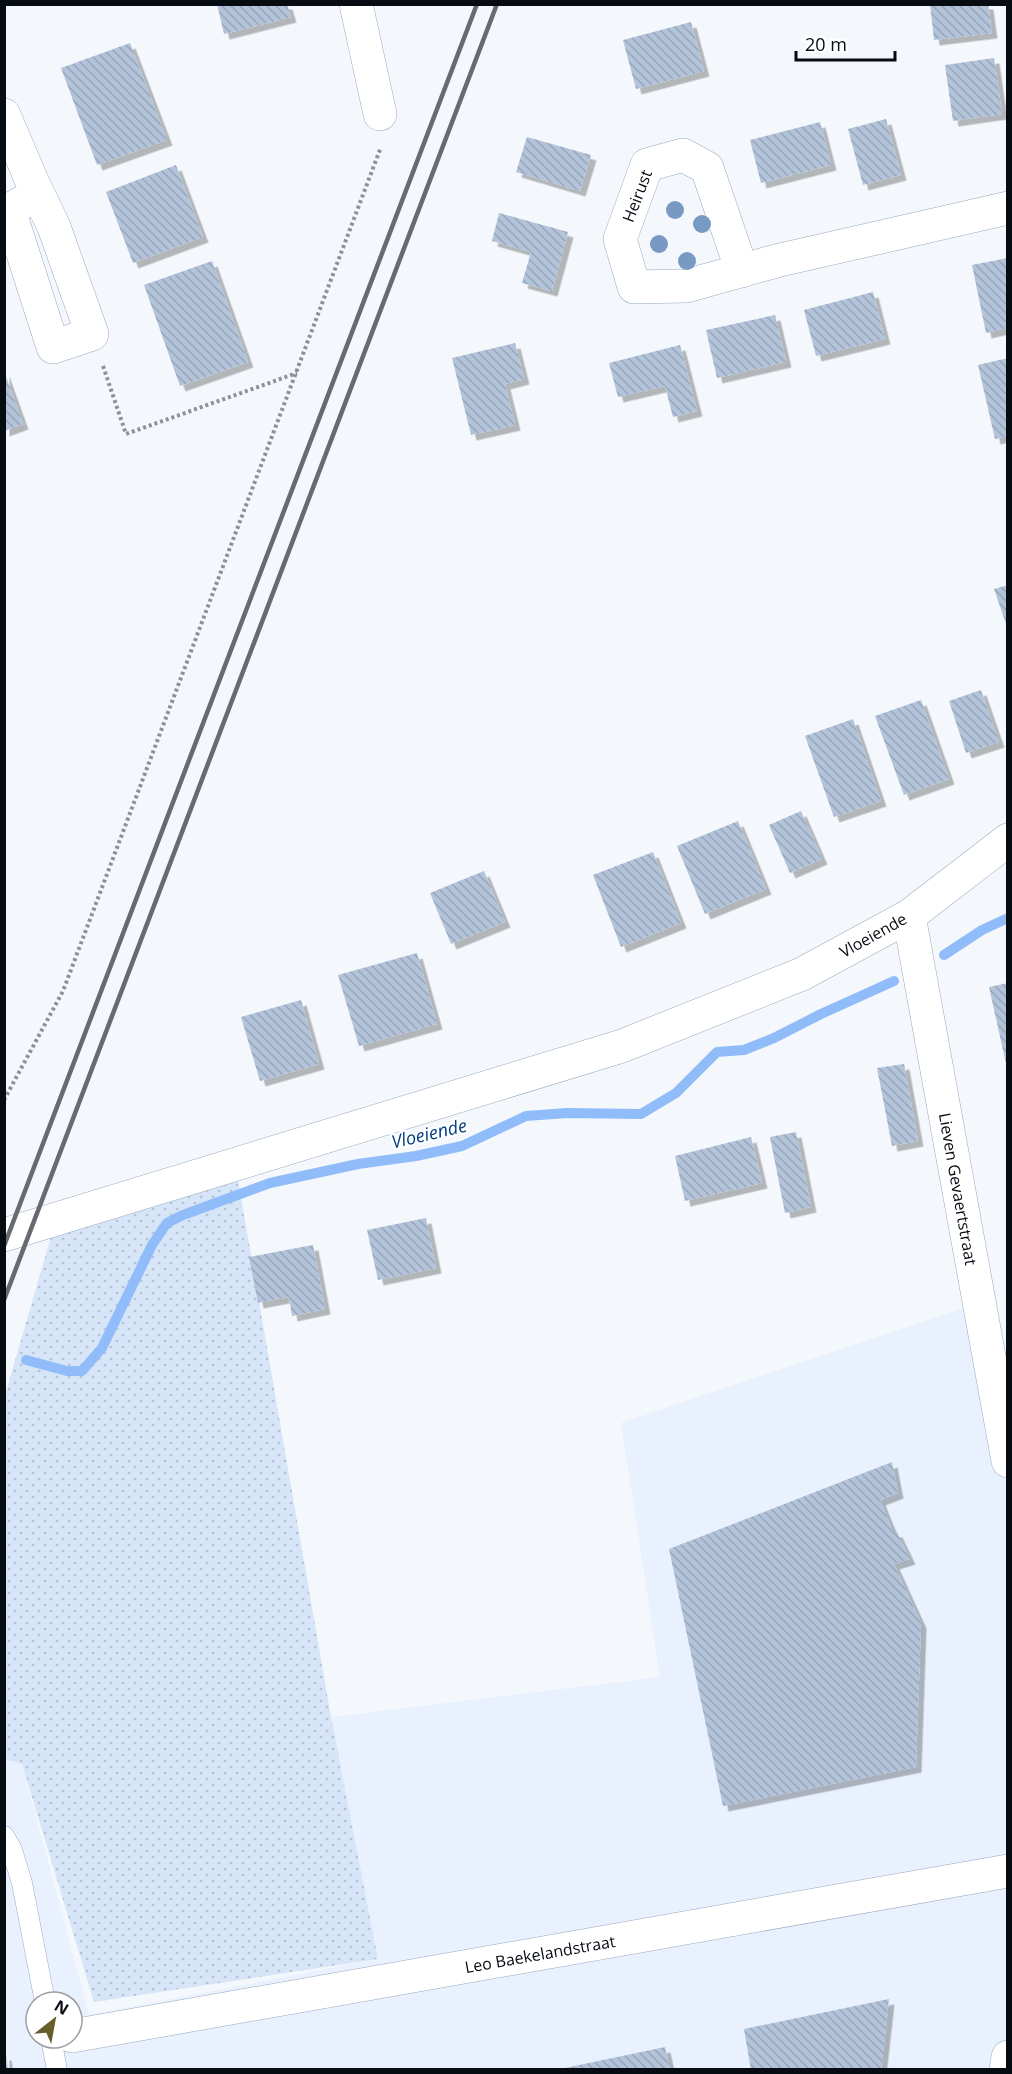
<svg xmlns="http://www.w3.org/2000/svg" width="1012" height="2074" font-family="'Open Sans',sans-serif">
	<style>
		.built { fill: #e8f1fd; fill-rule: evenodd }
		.grass { fill: url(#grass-dots) }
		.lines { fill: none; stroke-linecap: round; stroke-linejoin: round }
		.stream { stroke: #90bdfa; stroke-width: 10 }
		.building { fill: url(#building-back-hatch); filter: url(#shadow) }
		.lane-casing { stroke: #99a9bf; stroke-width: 21 }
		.street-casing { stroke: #99a9bf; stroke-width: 34 }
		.path { stroke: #8c9196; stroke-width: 4; stroke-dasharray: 3 3; stroke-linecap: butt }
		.lane { stroke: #fff; stroke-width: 20 }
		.street { stroke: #fff; stroke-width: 33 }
		.rail { stroke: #676b71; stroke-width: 4.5 }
		.tree { fill: #7799c2 }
		.labels { text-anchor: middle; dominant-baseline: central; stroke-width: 4.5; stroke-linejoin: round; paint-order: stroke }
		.street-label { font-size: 16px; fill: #070c13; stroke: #fff }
		.water-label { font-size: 18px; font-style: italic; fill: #003c81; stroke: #fff }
	</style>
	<defs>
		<pattern id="grass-dots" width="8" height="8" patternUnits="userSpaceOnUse" patternTransform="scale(1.5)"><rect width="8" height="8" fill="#d7e5f8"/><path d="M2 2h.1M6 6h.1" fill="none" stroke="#b7c3d4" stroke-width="1.8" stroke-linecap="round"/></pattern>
		<pattern id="building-back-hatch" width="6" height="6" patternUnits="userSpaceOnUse" patternTransform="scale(1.5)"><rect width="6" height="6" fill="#b3c3da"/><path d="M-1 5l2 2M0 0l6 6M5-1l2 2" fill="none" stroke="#98a6ba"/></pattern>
		<filter id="shadow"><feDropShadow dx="5.5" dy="5.5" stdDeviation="0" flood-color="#0004"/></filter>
	</defs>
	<rect width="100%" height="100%" fill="#f4f8fc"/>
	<!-- built -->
	<path class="built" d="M 967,1307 L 1007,1363 L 1007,2069 L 5,2069 L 4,1759 L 22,1764 L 89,2015 L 378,1959 L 331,1717 L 660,1677 L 621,1423 ZM 36,2002 L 72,2002 L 72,2038 L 36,2038 Z"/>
	<!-- grass -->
	<path class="grass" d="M 238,1180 L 331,1717 L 378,1959 L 94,2002 L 22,1764 L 5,1759 L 5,1395 L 51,1237 Z"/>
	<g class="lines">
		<!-- stream -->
		<path class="stream" d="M 944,955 L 982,930 L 1008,918
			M 26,1360 L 67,1371 L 82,1371 L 102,1348 L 152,1245 L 167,1223 L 183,1215 L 270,1183 L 358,1164 L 416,1156 L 462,1146 L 526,1116 L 567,1113 L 641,1114 L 676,1093 L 717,1052 L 744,1050 L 774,1038 L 821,1014 L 894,981"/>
	</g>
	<!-- building -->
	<path class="building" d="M 217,4 L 287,4 L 291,17 L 224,34 Z
		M 930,4 L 988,4 L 992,33 L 934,40 Z
		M 691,22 L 704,71 L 636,89 L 623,40 Z
		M 130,43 L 167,140 L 97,165 L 61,68 Z
		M 994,58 L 1002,114 L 953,121 L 945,65 Z
		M 886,119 L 901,175 L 863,185 L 848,129 Z
		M 820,122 L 831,165 L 761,183 L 750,140 Z
		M 527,137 L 591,155 L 580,191 L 516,172 Z
		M 176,165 L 203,237 L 133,263 L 106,192 Z
		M 499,213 L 568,232 L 552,291 L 522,283 L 531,252 L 492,241 Z
		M 1008,258 L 1008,328 L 986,333 L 972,265 Z
		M 212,261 L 248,362 L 180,386 L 144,285 Z
		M 873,292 L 885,339 L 816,356 L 804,310 Z
		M 775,315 L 786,362 L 717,378 L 706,330 Z
		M 515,343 L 524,379 L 505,384 L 515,425 L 471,435 L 452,358 Z
		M 680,345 L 697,411 L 673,417 L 665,386 L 618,397 L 609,363 Z
		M 1008,358 L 1008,436 L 995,439 L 978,365 Z
		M 4,371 L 23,424 L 4,431 Z
		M 1008,585 L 1008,627 L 1007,627 L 994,589 Z
		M 981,690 L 999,742 L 966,753 L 949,701 Z
		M 921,700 L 949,779 L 904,795 L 875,716 Z
		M 853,719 L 881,801 L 834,817 L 805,736 Z
		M 801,811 L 822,859 L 790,873 L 769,825 Z
		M 738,821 L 766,889 L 705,914 L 677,846 Z
		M 653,852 L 681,923 L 621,947 L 593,875 Z
		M 484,871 L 505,922 L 451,944 L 430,893 Z
		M 417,953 L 437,1024 L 359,1046 L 338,975 Z
		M 1008,983 L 1008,1068 L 1007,1068 L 989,987 Z
		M 301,1000 L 319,1064 L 260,1081 L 241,1017 Z
		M 904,1064 L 918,1141 L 892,1146 L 877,1068 Z
		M 796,1132 L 811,1207 L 785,1213 L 770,1137 Z
		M 751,1137 L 762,1183 L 685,1201 L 675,1156 Z
		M 426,1218 L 436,1268 L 378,1280 L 367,1230 Z
		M 313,1245 L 325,1309 L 292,1316 L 289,1297 L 258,1303 L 249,1257 Z
		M 892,1462 L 898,1493 L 880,1500 L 893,1532 L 897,1532 L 910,1559 L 894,1564 L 921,1623 L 916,1767 L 723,1806 L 669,1549 Z
		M 889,1999 L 881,2070 L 751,2070 L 744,2029 Z
		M 665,2047 L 670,2070 L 565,2070 L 565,2068 Z
		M 4,2055 L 6,2055 L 8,2070 L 4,2070 Z"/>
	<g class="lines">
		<defs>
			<path id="lane" d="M 4,1836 L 12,1850 L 22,1883 L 45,2002
				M 51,2038 L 57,2070"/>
			<path id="street" d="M 356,4 L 380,114
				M 4,115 L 31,179 L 54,227 L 92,334 L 53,347 L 9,210 L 38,194
				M 742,271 L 707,168 L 683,155 L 647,165 L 620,239 L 634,287 L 686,286 L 780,260 L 1008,208
				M 909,916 L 1008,1461
				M 4,1235 L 622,1046 L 802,974 L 909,916 L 1008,840
				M 72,2036 L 1008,1871
				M 1006,2070 L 1008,2057"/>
		</defs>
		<!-- lane casing -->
		<use href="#lane" class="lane-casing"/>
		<!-- street casing -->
		<use href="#street" class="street-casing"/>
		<!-- path -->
		<path class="path" d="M 103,366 L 126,434 L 297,373
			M 4,1100 L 63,991 L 381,147"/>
		<!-- lane -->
		<use href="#lane" class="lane"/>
		<!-- street -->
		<use href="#street" class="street"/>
		<!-- rail -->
		<path class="rail" d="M 4,1246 L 477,4
			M 4,1300 L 497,4"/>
	</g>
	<!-- trees -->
	<g class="tree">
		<circle cx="675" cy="210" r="9"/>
		<circle cx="702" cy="224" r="9"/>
		<circle cx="659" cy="244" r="9"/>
		<circle cx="687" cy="261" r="9"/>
	</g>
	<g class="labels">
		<!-- street labels -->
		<g class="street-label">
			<text transform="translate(637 196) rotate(-69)">Heirust</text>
			<text transform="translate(873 935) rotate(-29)">Vloeiende</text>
			<text transform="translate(958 1189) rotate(80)">Lieven Gevaertstraat</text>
			<text transform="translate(540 1954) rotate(-10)">Leo Baekelandstraat</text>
		</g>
		<!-- water labels -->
		<g class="water-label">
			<text transform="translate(429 1133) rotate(-13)">Vloeiende</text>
		</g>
	</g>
	<!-- border -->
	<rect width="1012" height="2074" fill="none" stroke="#070c13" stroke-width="12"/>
	<!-- north arrow -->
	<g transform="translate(54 2020) rotate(31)"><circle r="28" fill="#ffffff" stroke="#9c9ea1" stroke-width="1.5"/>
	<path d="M0-4.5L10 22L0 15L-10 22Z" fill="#665f2b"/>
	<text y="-9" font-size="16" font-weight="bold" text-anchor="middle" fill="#070c13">N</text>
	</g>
	<!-- scale -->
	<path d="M796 51v9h99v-9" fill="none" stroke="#070c13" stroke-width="3"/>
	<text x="805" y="51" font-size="18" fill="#070c13" stroke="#ffffff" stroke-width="4.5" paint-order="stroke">20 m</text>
</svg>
